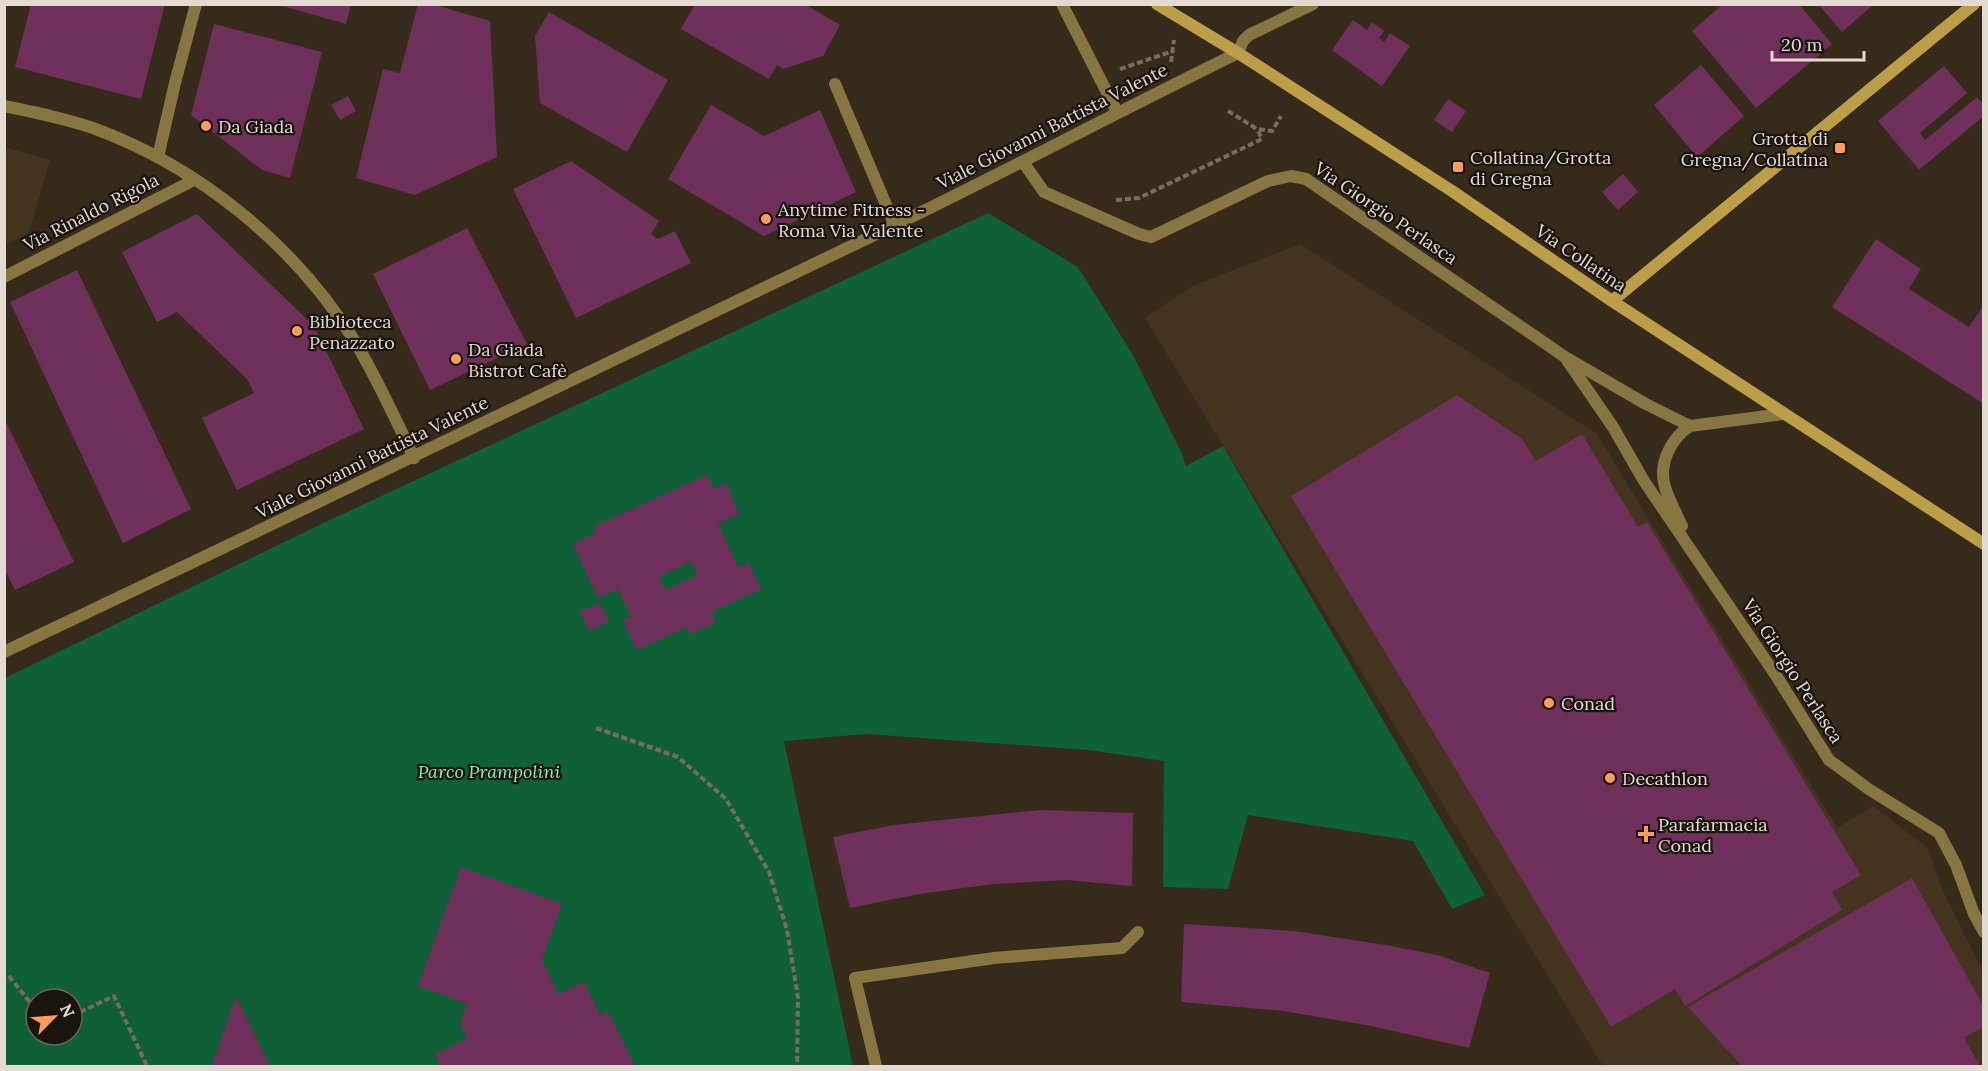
<svg xmlns="http://www.w3.org/2000/svg" width="1988" height="1071" font-family="Lora,serif">
	<style>
		.built { fill: #44331e }
		.green { fill: #0f5f37; fill-rule: evenodd }
		.building { fill: #6e305a; fill-rule: evenodd }
		.lines { fill: none; stroke-linecap: round; stroke-linejoin: round }
		.path { stroke: #766c5f; stroke-width: 4; stroke-dasharray: 6 3; stroke-linecap: butt }
		.lane { stroke: #877642; stroke-width: 12 }
		.street { stroke: #877642; stroke-width: 12 }
		.secondary { stroke: #bb9e48; stroke-width: 12 }
		.poi-dot { fill: #ff9b5b; stroke: #19140d; stroke-width: 2 }
		.labels { text-anchor: middle; dominant-baseline: central; stroke-width: 4.5; stroke-linejoin: round; paint-order: stroke }
		.poi-label { font-size: 18px; fill: #e3dbd1; stroke: #19140d; text-anchor: start }
		.street-label { font-size: 18px; fill: #e3dbd1; stroke: #19140d }
		.park-label { font-size: 18px; font-style: italic; fill: #87efb0; stroke: #19140d }
	</style>
	<rect width="100%" height="100%" fill="#362a1b"/>
	<!-- built -->
	<path class="built" d="M 5,147 L 50,160 L 29,233 L 5,245 Z
		M 1300,244 L 1597,434 L 1837,828 L 1873,806 L 1928,848 L 1942,889 L 1983,972 L 1983,1066 L 1603,1066 L 1145,318 L 1192,286 Z"/>
	<!-- green -->
	<path class="green" d="M 988,213 L 1078,267 L 1133,355 L 1181,452 L 1186,466 L 1223,446 L 1485,895 L 1452,909 L 1413,841 L 1248,815 L 1228,889 L 1163,887 L 1164,761 L 1088,750 L 866,734 L 784,741 L 853,1066 L 5,1066 L 5,678 L 317,526 ZM 36,999 L 72,999 L 72,1035 L 36,1035 Z"/>
	<!-- building -->
	<path class="building" d="M 31,4 L 165,4 L 141,99 L 15,67 Z
		M 276,4 L 351,4 L 346,24 Z
		M 418,4 L 432,4 L 490,21 L 497,157 L 415,195 L 356,178 L 383,69 L 400,73 Z
		M 695,4 L 804,4 L 840,25 L 823,56 L 783,69 L 777,65 L 769,79 L 681,29 Z
		M 1723,4 L 1799,4 L 1832,44 L 1756,108 L 1692,31 Z
		M 1818,4 L 1874,4 L 1842,32 Z
		M 549,12 L 668,80 L 627,152 L 540,103 L 535,36 Z
		M 1353,20 L 1367,30 L 1372,22 L 1384,31 L 1379,38 L 1384,42 L 1390,33 L 1410,46 L 1382,86 L 1332,50 Z
		M 214,24 L 322,52 L 290,178 L 262,170 L 191,115 Z
		M 1701,65 L 1744,116 L 1697,157 L 1654,105 Z
		M 1944,66 L 1967,93 L 1920,133 L 1925,140 L 1977,97 L 1984,105 L 1984,116 L 1919,170 L 1878,121 Z
		M 348,96 L 356,111 L 340,120 L 331,105 Z
		M 1448,99 L 1466,111 L 1452,132 L 1434,120 Z
		M 711,105 L 764,136 L 820,110 L 856,192 L 764,236 L 668,179 Z
		M 571,161 L 659,221 L 651,234 L 658,239 L 675,231 L 691,263 L 576,318 L 513,189 Z
		M 1623,174 L 1638,192 L 1618,210 L 1602,192 Z
		M 197,214 L 314,326 L 364,429 L 237,490 L 202,418 L 254,393 L 247,379 L 177,312 L 157,322 L 122,252 Z
		M 467,228 L 527,344 L 430,390 L 373,274 Z
		M 1876,239 L 1921,269 L 1909,289 L 1969,327 L 1982,308 L 1984,309 L 1984,404 L 1832,307 Z
		M 77,270 L 191,509 L 123,543 L 10,302 Z
		M 1457,395 L 1522,439 L 1536,461 L 1582,434 L 1638,527 L 1647,522 L 1861,875 L 1832,892 L 1842,910 L 1685,1006 L 1675,989 L 1611,1027 L 1291,496 Z
		M 4,418 L 74,562 L 15,590 L 4,568 Z
		M 707,475 L 714,489 L 726,483 L 739,514 L 718,524 L 738,567 L 749,563 L 761,589 L 711,612 L 716,622 L 690,634 L 687,627 L 637,650 L 622,619 L 632,618 L 618,589 L 598,598 L 573,544 L 596,533 L 593,527 ZM 691,561 L 698,575 L 665,590 L 659,577 Z
		M 600,603 L 609,622 L 589,631 L 580,611 Z
		M 1041,810 L 1133,813 L 1132,886 L 1067,880 L 993,884 L 919,894 L 850,908 L 833,837 L 894,825 Z
		M 461,867 L 562,904 L 542,960 L 558,994 L 584,982 L 600,1015 L 608,1011 L 635,1066 L 441,1066 L 435,1054 L 467,1039 L 460,1023 L 467,1004 L 418,986 Z
		M 1912,878 L 1984,1007 L 1984,1026 L 1964,1038 L 1979,1064 L 1975,1066 L 1742,1066 L 1688,1007 Z
		M 1184,924 L 1294,931 L 1386,945 L 1437,955 L 1490,973 L 1469,1048 L 1371,1026 L 1284,1011 L 1181,1002 Z
		M 236,996 L 270,1066 L 212,1066 Z"/>
	<g class="lines">
		<!-- path -->
		<path class="path" d="M 1171,62 L 1174,40
			M 1120,69 L 1173,51
			M 1228,111 L 1257,129 L 1272,131 L 1281,116
			M 1116,200 L 1139,198 L 1262,139 L 1257,129
			M 596,728 L 678,757 L 726,799 L 769,872 L 787,930 L 798,997 L 797,1066
			M 9,976 L 36,1010
			M 72,1016 L 114,996 L 147,1066"/>
		<!-- lane -->
		<path class="lane" d="M 835,84 L 895,226
			M 1023,162 L 1044,192 L 1139,234 L 1151,237 L 1268,181 L 1291,176 L 1306,179 L 1565,357 L 1644,403 L 1690,426
			M 1567,360 L 1613,427 L 1644,481 L 1777,677 L 1829,760 L 1870,790 L 1939,833 L 1956,865 L 1974,914 L 1984,932
			M 1682,526 C 1676,513 1669,500 1665,487 C 1658,464 1671,438 1690,426 L 1783,414
			M 876,1066 L 855,978 L 994,958 L 1122,948 L 1138,932"/>
		<!-- street -->
		<path class="street" d="M 1062,4 L 1117,112
			M 4,106 C 34,112 64,118 93,128 C 199,167 294,244 354,340 C 377,378 395,418 414,458
			M 158,157 L 175,83 L 196,4
			M 4,277 L 194,180
			M 4,652 C 301,511 598,369 893,226 C 1009,170 1123,109 1238,53 L 1243,41 L 1249,35 L 1313,4"/>
		<!-- secondary -->
		<path class="secondary" d="M 1157,4 L 1238,53 L 1452,191 L 1612,301 L 1984,544
			M 1612,301 L 1974,4"/>
	</g>
	<!-- markers -->
	<g class="poi-dot">
		<circle cx="206" cy="126" r="6"/>
		<rect x="1834" y="142" width="12" height="12" rx="3"/>
		<rect x="1452" y="161" width="12" height="12" rx="3"/>
		<circle cx="766" cy="219" r="6"/>
		<circle cx="297" cy="331" r="6"/>
		<circle cx="456" cy="359" r="6"/>
		<circle cx="1549" cy="703" r="6"/>
		<circle cx="1610" cy="778" r="6"/>
		<path d="M1643 825h6v6h6v6h-6v6h-6v-6h-6v-6h6z"/>
	</g>
	<g class="labels">
		<!-- poi labels -->
		<g class="poi-label">
			<text x="218" y="126">Da Giada</text>
			<text x="1828" y="138" text-anchor="end">Grotta di<tspan x="1828" dy="21">Gregna/Collatina</tspan></text>
			<text x="1470" y="157">Collatina/Grotta<tspan x="1470" dy="21">di Gregna</tspan></text>
			<text x="778" y="209">Anytime Fitness -<tspan x="778" dy="21">Roma Via Valente</tspan></text>
			<text x="309" y="321">Biblioteca<tspan x="309" dy="21">Penazzato</tspan></text>
			<text x="468" y="349">Da Giada<tspan x="468" dy="21">Bistrot Cafè</tspan></text>
			<text x="1561" y="703">Conad</text>
			<text x="1622" y="778">Decathlon</text>
			<text x="1658" y="824">Parafarmacia<tspan x="1658" dy="21">Conad</tspan></text>
		</g>
		<!-- street labels -->
		<g class="street-label">
			<text transform="translate(1052 126) rotate(-27)">Viale Giovanni Battista Valente</text>
			<text transform="translate(91 212) rotate(-27)">Via Rinaldo Rigola</text>
			<text transform="translate(1386 213) rotate(34)">Via Giorgio Perlasca</text>
			<text transform="translate(1581 258) rotate(34)">Via Collatina</text>
			<text transform="translate(372 457) rotate(-26)">Viale Giovanni Battista Valente</text>
			<text transform="translate(1793 671) rotate(57)">Via Giorgio Perlasca</text>
		</g>
		<!-- park labels -->
		<g class="park-label">
			<text x="489" y="771">Parco Prampolini</text>
		</g>
	</g>
	<!-- border -->
	<rect width="1988" height="1071" fill="none" stroke="#e3dbd1" stroke-width="12"/>
	<!-- north arrow -->
	<g transform="translate(54 1017) rotate(65)"><circle r="28" fill="#19140d" stroke="#6a645b" stroke-width="1.5"/>
	<path d="M0-4.5L10 22L0 15L-10 22Z" fill="#ff9b5b"/>
	<text y="-9" font-size="16" font-weight="bold" text-anchor="middle" fill="#e3dbd1">N</text>
	</g>
	<!-- scale -->
	<path d="M1772 51v9h92v-9" fill="none" stroke="#e3dbd1" stroke-width="3"/>
	<text x="1781" y="51" font-size="18" fill="#e3dbd1" stroke="#19140d" stroke-width="4.5" paint-order="stroke">20 m</text>
</svg>
